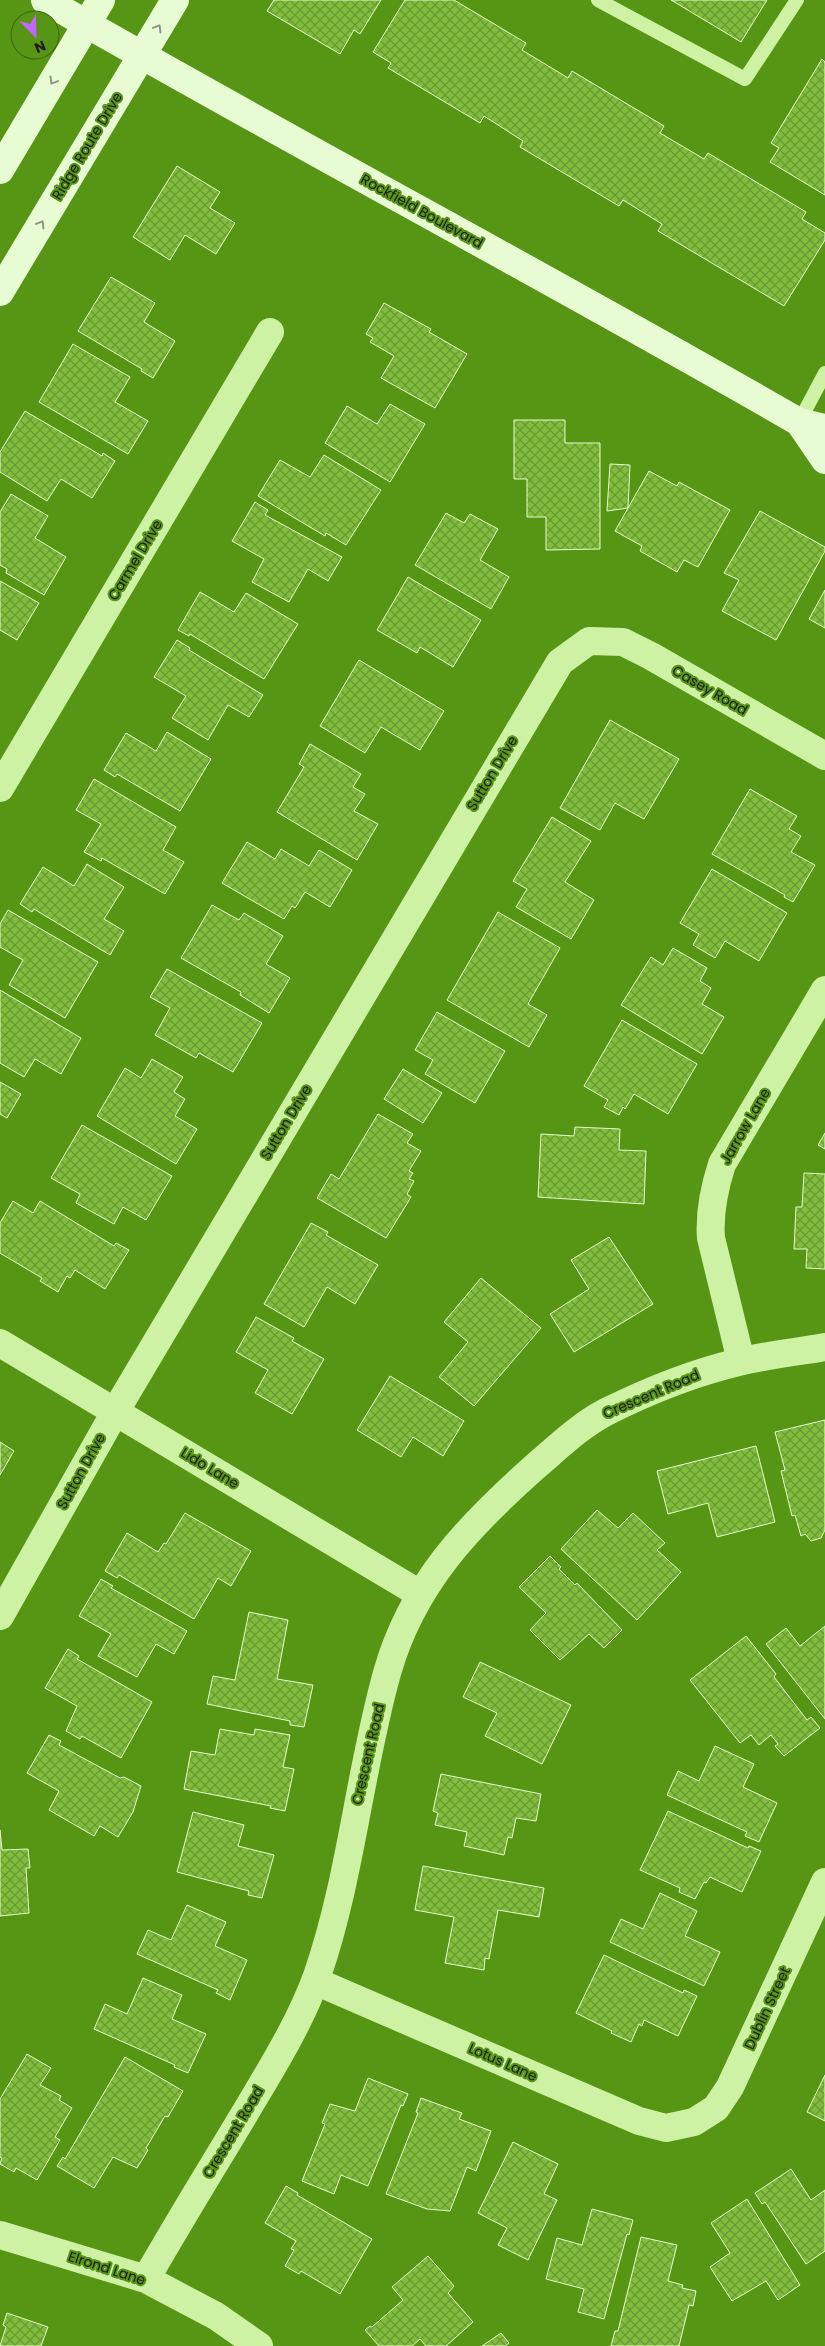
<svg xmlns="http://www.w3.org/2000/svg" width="825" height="2346" font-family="Poppins,sans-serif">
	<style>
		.building { fill: url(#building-cross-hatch); stroke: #e6fccc }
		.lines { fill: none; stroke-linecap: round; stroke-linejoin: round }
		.lane { stroke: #cef2a4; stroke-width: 14 }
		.street { stroke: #cef2a4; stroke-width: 28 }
		.secondary { stroke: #e8fcd3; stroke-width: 28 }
		.oneway { stroke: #8d9881 }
		.labels { text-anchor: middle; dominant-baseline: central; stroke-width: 4; stroke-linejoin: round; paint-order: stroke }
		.street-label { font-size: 14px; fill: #1d1d1d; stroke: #579514 }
	</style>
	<defs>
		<pattern id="building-cross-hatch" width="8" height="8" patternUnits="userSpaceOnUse" patternTransform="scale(1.25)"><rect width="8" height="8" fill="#80bd3d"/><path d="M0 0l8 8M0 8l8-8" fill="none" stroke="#689933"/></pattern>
	</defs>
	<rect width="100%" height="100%" fill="#579514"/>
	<!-- building -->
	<path class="building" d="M 274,0 L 381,0 L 360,34 L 354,30 L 340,54 L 267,11 Z
		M 405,0 L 454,0 L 526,43 L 522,50 L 568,78 L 572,71 L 664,126 L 660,133 L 704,159 L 708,153 L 806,212 L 802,219 L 825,233 L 825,240 L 784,306 L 658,231 L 662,224 L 623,200 L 619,206 L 520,147 L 523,141 L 484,116 L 480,123 L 388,68 L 391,63 L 373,52 Z
		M 671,0 L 767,0 L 741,42 Z
		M 822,59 L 825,62 L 825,195 L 770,162 L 779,148 L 771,143 Z
		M 177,166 L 220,192 L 210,208 L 235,223 L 216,254 L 185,235 L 170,260 L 133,237 Z
		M 111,277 L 155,303 L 144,322 L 175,341 L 153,378 L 141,371 L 142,369 L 78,331 Z
		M 384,303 L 431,329 L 429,332 L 467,354 L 435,408 L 381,378 L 394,356 L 370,342 L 373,338 L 366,334 Z
		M 73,344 L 130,377 L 115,402 L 148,421 L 128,454 L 39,402 Z
		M 390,404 L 425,424 L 390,482 L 325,443 L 347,406 L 377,424 Z
		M 25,411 L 102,456 L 103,453 L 115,461 L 92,498 L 61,479 L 47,501 L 0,472 L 0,452 Z
		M 514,420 L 565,420 L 565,443 L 600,443 L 600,549 L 546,550 L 546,517 L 527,517 L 527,479 L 514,479 Z
		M 324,455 L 381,490 L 346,545 L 326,533 L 325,536 L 258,496 L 280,460 L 310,477 Z
		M 610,464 L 630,465 L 628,508 L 607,511 Z
		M 649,471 L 677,486 L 679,482 L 730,510 L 698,567 L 684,560 L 677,572 L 640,551 L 642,546 L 615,531 Z
		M 11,494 L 48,516 L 35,538 L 66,557 L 44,595 L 6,573 L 7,569 L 0,565 L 0,512 Z
		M 255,502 L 268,510 L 265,515 L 342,557 L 328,581 L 308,569 L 289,602 L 252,582 L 264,559 L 232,541 Z
		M 760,511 L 825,547 L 825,551 L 776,640 L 722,611 L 739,580 L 724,573 Z
		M 446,513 L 464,523 L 470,514 L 498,529 L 480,560 L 509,577 L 491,609 L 415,565 Z
		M 408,577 L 481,620 L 453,667 L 420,647 L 417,653 L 377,630 Z
		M 0,581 L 39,603 L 17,640 L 0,630 Z
		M 825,590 L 825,628 L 809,619 Z
		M 200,592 L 234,612 L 246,593 L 298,624 L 264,679 L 190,634 L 189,636 L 178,630 Z
		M 177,640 L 190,648 L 189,650 L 263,695 L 249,717 L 228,705 L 208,740 L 172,718 L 186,696 L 154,677 Z
		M 359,660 L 444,711 L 420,750 L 381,727 L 365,753 L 320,726 Z
		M 610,720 L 679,759 L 644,819 L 615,803 L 600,830 L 560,808 Z
		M 167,732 L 211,759 L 180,811 L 117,774 L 115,777 L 104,770 L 126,733 L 156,751 Z
		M 310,744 L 361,774 L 353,787 L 365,794 L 354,811 L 378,824 L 357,860 L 277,812 L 304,767 L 299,764 Z
		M 94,779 L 176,827 L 163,850 L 184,862 L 165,894 L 102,858 L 101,861 L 84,852 L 101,824 L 76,810 Z
		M 750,789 L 797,816 L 789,829 L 801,836 L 791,852 L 815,865 L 793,902 L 784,897 L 785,895 L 712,854 Z
		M 552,817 L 591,841 L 565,882 L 594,900 L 571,939 L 516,907 L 527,889 L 513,881 Z
		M 247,842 L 275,859 L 281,849 L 309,866 L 319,850 L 352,870 L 330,907 L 305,892 L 295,908 L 292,906 L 284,919 L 222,883 Z
		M 87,864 L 124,887 L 104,919 L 124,931 L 110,955 L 34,909 L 32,912 L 20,904 L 43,867 L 74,886 Z
		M 712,869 L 787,913 L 759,961 L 725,941 L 715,958 L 693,945 L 699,934 L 680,923 Z
		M 212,905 L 239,920 L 244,913 L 283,936 L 266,964 L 290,978 L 269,1013 L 240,995 L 241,992 L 181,958 Z
		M 8,910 L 98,962 L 65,1018 L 9,985 L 23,960 L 0,947 L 0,924 Z
		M 498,912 L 560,948 L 528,1004 L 547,1015 L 529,1047 L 447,1000 Z
		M 673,948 L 707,968 L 700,981 L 711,988 L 702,1004 L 724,1017 L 702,1054 L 621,1005 L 651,957 L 663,965 Z
		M 167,969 L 262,1023 L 233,1072 L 199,1053 L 196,1058 L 155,1035 L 170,1008 L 150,997 Z
		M 0,990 L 81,1038 L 61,1074 L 35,1059 L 24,1077 L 0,1063 Z
		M 437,1012 L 505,1051 L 475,1103 L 425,1074 L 433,1060 L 415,1050 Z
		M 622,1020 L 697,1064 L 668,1114 L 634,1094 L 625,1109 L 623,1107 L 619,1115 L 604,1107 L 608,1100 L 584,1086 Z
		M 152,1059 L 183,1077 L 174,1092 L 185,1099 L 175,1116 L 197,1129 L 176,1164 L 97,1116 L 125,1068 L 141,1078 Z
		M 403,1069 L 442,1093 L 423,1123 L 384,1099 Z
		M 0,1082 L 21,1094 L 7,1118 L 0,1114 Z
		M 378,1114 L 413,1134 L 407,1143 L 421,1151 L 409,1171 L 413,1173 L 409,1179 L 414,1181 L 407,1194 L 411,1197 L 386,1238 L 317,1198 L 331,1174 L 339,1179 Z
		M 82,1125 L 172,1176 L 146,1220 L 123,1207 L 114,1224 L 76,1203 L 80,1194 L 51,1178 Z
		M 575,1127 L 620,1129 L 619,1150 L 646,1151 L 644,1204 L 538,1197 L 541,1134 L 574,1136 Z
		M 825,1133 L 825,1149 L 818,1145 Z
		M 804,1173 L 825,1174 L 825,1269 L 806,1268 L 807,1249 L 794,1249 L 796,1207 L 802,1207 Z
		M 13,1201 L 33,1213 L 40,1201 L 114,1246 L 116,1243 L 129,1250 L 105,1289 L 75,1270 L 70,1278 L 67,1276 L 58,1292 L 40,1281 L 42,1278 L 0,1253 L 0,1223 Z
		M 311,1223 L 328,1232 L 326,1235 L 378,1265 L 355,1304 L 327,1287 L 304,1327 L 264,1304 Z
		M 609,1237 L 653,1304 L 574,1352 L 550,1314 L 589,1289 L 571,1260 Z
		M 481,1278 L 541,1328 L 474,1406 L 439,1377 L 468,1342 L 444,1322 Z
		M 256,1317 L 294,1338 L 292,1341 L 324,1359 L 292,1414 L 255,1393 L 268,1370 L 236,1352 Z
		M 390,1376 L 464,1421 L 443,1456 L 413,1437 L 401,1457 L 357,1430 Z
		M 825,1420 L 825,1530 L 821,1538 L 811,1541 L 805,1534 L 801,1536 L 795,1515 L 792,1516 L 781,1471 L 785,1470 L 775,1432 Z
		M 0,1442 L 14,1451 L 0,1475 Z
		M 756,1446 L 775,1522 L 717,1537 L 708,1503 L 668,1514 L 657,1471 Z
		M 597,1510 L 618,1528 L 633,1513 L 665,1543 L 657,1550 L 681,1572 L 637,1620 L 561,1549 Z
		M 185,1513 L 251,1551 L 231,1586 L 218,1578 L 194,1619 L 119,1575 L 117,1578 L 105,1571 L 127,1533 L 158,1552 L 164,1543 L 166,1544 Z
		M 550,1556 L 561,1567 L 559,1569 L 575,1585 L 577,1583 L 622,1630 L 604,1648 L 589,1634 L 560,1660 L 530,1630 L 546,1613 L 519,1587 Z
		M 101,1579 L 113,1586 L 111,1588 L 187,1631 L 174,1654 L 156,1644 L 137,1677 L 98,1656 L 111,1634 L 79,1616 Z
		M 249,1612 L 288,1620 L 277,1679 L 313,1685 L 304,1727 L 290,1725 L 290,1721 L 207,1704 L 213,1676 L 235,1680 Z
		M 825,1626 L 825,1719 L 766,1644 L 786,1628 L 800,1646 Z
		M 746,1636 L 776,1674 L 774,1677 L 807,1720 L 811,1717 L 820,1728 L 784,1756 L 775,1746 L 778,1744 L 771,1735 L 759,1745 L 751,1735 L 740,1743 L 690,1680 Z
		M 68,1649 L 79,1656 L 77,1659 L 152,1702 L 121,1758 L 82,1736 L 80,1739 L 66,1731 L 77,1706 L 45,1688 Z
		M 480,1662 L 571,1705 L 542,1764 L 485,1736 L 497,1713 L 463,1697 Z
		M 220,1729 L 254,1735 L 255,1729 L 290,1735 L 283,1767 L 294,1769 L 285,1811 L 270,1808 L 271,1806 L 184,1789 L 191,1751 L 215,1755 Z
		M 49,1735 L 61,1741 L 59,1745 L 120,1778 L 124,1777 L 141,1786 L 133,1812 L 118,1837 L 100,1826 L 94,1836 L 49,1810 L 59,1791 L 27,1773 Z
		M 715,1746 L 754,1764 L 743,1787 L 777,1803 L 759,1842 L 745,1836 L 747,1832 L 667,1795 L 678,1771 L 699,1781 Z
		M 441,1774 L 541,1794 L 536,1821 L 516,1818 L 512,1838 L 508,1837 L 504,1855 L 464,1846 L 467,1832 L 435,1825 L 438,1813 L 433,1811 Z
		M 668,1811 L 748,1848 L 749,1846 L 761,1851 L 742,1892 L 710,1877 L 706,1883 L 704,1882 L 695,1899 L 679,1892 L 680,1888 L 640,1870 Z
		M 193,1812 L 244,1825 L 238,1846 L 274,1855 L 262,1898 L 248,1895 L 249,1891 L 177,1872 Z
		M 0,1830 L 2,1850 L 28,1849 L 30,1868 L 26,1868 L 29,1913 L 0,1916 Z
		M 423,1866 L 544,1888 L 539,1917 L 498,1910 L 489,1959 L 485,1958 L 484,1970 L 445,1963 L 454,1917 L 415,1910 Z
		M 660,1893 L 697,1911 L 685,1936 L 720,1952 L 704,1986 L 610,1942 L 621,1919 L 643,1929 Z
		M 187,1905 L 226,1922 L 215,1946 L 247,1960 L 230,2000 L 216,1993 L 218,1990 L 137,1954 L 148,1930 L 171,1940 Z
		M 604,1955 L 683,1993 L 684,1990 L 697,1996 L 678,2036 L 644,2020 L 642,2026 L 639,2024 L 631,2042 L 611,2033 L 612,2031 L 576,2013 Z
		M 143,1978 L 182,1995 L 172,2019 L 206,2034 L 188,2073 L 174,2067 L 175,2065 L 94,2029 L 105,2004 L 127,2014 Z
		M 27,2054 L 51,2068 L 40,2085 L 61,2096 L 59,2100 L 72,2108 L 55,2137 L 60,2140 L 37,2180 L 16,2168 L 14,2172 L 0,2164 L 2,2158 L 0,2157 L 0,2099 Z
		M 125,2057 L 183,2091 L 168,2117 L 165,2116 L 146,2148 L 148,2150 L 137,2168 L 113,2157 L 94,2188 L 57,2166 L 63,2157 L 65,2159 Z
		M 825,2075 L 825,2121 L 807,2112 Z
		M 368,2078 L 408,2094 L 403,2106 L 401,2105 L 368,2186 L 341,2175 L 334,2194 L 302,2181 L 325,2124 L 322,2123 L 330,2104 L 355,2111 Z
		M 421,2098 L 462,2113 L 459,2119 L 491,2131 L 476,2171 L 467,2167 L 450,2211 L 427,2209 L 386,2194 L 418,2113 L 416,2112 Z
		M 513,2142 L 558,2164 L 544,2194 L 557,2200 L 528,2260 L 498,2245 L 507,2228 L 478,2213 Z
		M 791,2169 L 811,2200 L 825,2190 L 825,2251 L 806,2264 L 765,2202 L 762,2204 L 755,2193 Z
		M 286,2186 L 298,2193 L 297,2195 L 372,2239 L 340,2294 L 301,2271 L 299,2274 L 285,2266 L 294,2250 L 291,2249 L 296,2241 L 265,2223 Z
		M 747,2199 L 800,2285 L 778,2300 L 766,2281 L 732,2301 L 710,2267 L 730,2253 L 711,2223 Z
		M 592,2209 L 633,2220 L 629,2235 L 627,2234 L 604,2319 L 578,2312 L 584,2289 L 546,2279 L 557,2238 L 582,2245 Z
		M 641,2237 L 677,2245 L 668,2281 L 683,2285 L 682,2288 L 696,2291 L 693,2306 L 689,2305 L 679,2346 L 611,2346 L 615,2331 L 618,2331 Z
		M 428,2256 L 454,2286 L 448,2293 L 473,2322 L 446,2346 L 426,2346 L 420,2339 L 412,2346 L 379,2346 L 365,2330 L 370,2326 L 372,2327 L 403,2300 L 392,2287 Z
		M 7,2313 L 48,2327 L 41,2346 L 0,2346 L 6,2327 L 3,2325 Z
		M 501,2333 L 509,2343 L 505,2346 L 482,2346 Z"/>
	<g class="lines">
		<!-- lane -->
		<path class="lane" d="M 598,0 L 745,79 L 797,0
			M 799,422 L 825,373"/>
		<!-- street -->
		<path class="street" d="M 0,788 L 270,332
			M 0,1343 L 420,1594
			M 741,1361 L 711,1238 C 709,1212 714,1189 722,1164 L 825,990
			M 0,1616 L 115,1412 L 560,662 L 589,641 L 623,642 L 651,656 L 825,756
			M 315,1981 L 639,2121 L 666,2128 L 694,2122 L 716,2108 L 730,2087 L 825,1882
			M 0,2235 L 146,2279 L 216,2316 L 259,2346
			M 146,2279 C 178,2223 212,2168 245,2113 C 271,2069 299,2025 317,1976 C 351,1878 359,1773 387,1673 C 412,1584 469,1525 537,1465 C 558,1447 581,1425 606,1412 C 648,1391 693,1373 739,1362 C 767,1355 797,1352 825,1347"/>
		<!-- secondary -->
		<path class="secondary" d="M 45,0 C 295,144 549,278 799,422 L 825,428
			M 0,170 L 101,0
			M 0,292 L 175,0
			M 799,422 L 825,460"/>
	</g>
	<!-- one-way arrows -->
	<defs><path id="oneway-chevron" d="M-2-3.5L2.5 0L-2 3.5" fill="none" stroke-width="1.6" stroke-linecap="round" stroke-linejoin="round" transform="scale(1.25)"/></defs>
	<g class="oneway">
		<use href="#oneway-chevron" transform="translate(158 28) rotate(-59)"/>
		<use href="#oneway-chevron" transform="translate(53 81) rotate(121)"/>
		<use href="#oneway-chevron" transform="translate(41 224) rotate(-59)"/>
	</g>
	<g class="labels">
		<!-- street labels -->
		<g class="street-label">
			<text transform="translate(87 146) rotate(-59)">Ridge Route Drive</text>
			<text transform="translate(422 211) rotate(29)">Rockfield Boulevard</text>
			<text transform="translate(135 560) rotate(-59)">Carmel Drive</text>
			<text transform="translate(710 690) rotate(30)">Casey Road</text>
			<text transform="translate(492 773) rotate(-59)">Sutton Drive</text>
			<text transform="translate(286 1122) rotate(-59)">Sutton Drive</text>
			<text transform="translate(745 1126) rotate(-60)">Jarrow Lane</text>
			<text transform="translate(651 1394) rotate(-23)">Crescent Road</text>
			<text transform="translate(210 1468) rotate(31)">Lido Lane</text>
			<text transform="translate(81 1471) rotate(-61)">Sutton Drive</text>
			<text transform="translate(368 1754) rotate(-77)">Crescent Road</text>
			<text transform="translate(767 2008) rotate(-65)">Dublin Street</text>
			<text transform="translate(503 2062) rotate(24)">Lotus Lane</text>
			<text transform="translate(233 2132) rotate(-59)">Crescent Road</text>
			<text transform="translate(107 2268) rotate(18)">Elrond Lane</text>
		</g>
	</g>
	<!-- north arrow -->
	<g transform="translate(35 35) rotate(157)"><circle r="24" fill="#579514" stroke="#406518"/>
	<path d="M0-4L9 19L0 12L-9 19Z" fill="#c565ff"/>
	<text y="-8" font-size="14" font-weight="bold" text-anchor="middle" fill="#1d1d1d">N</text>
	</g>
</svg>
